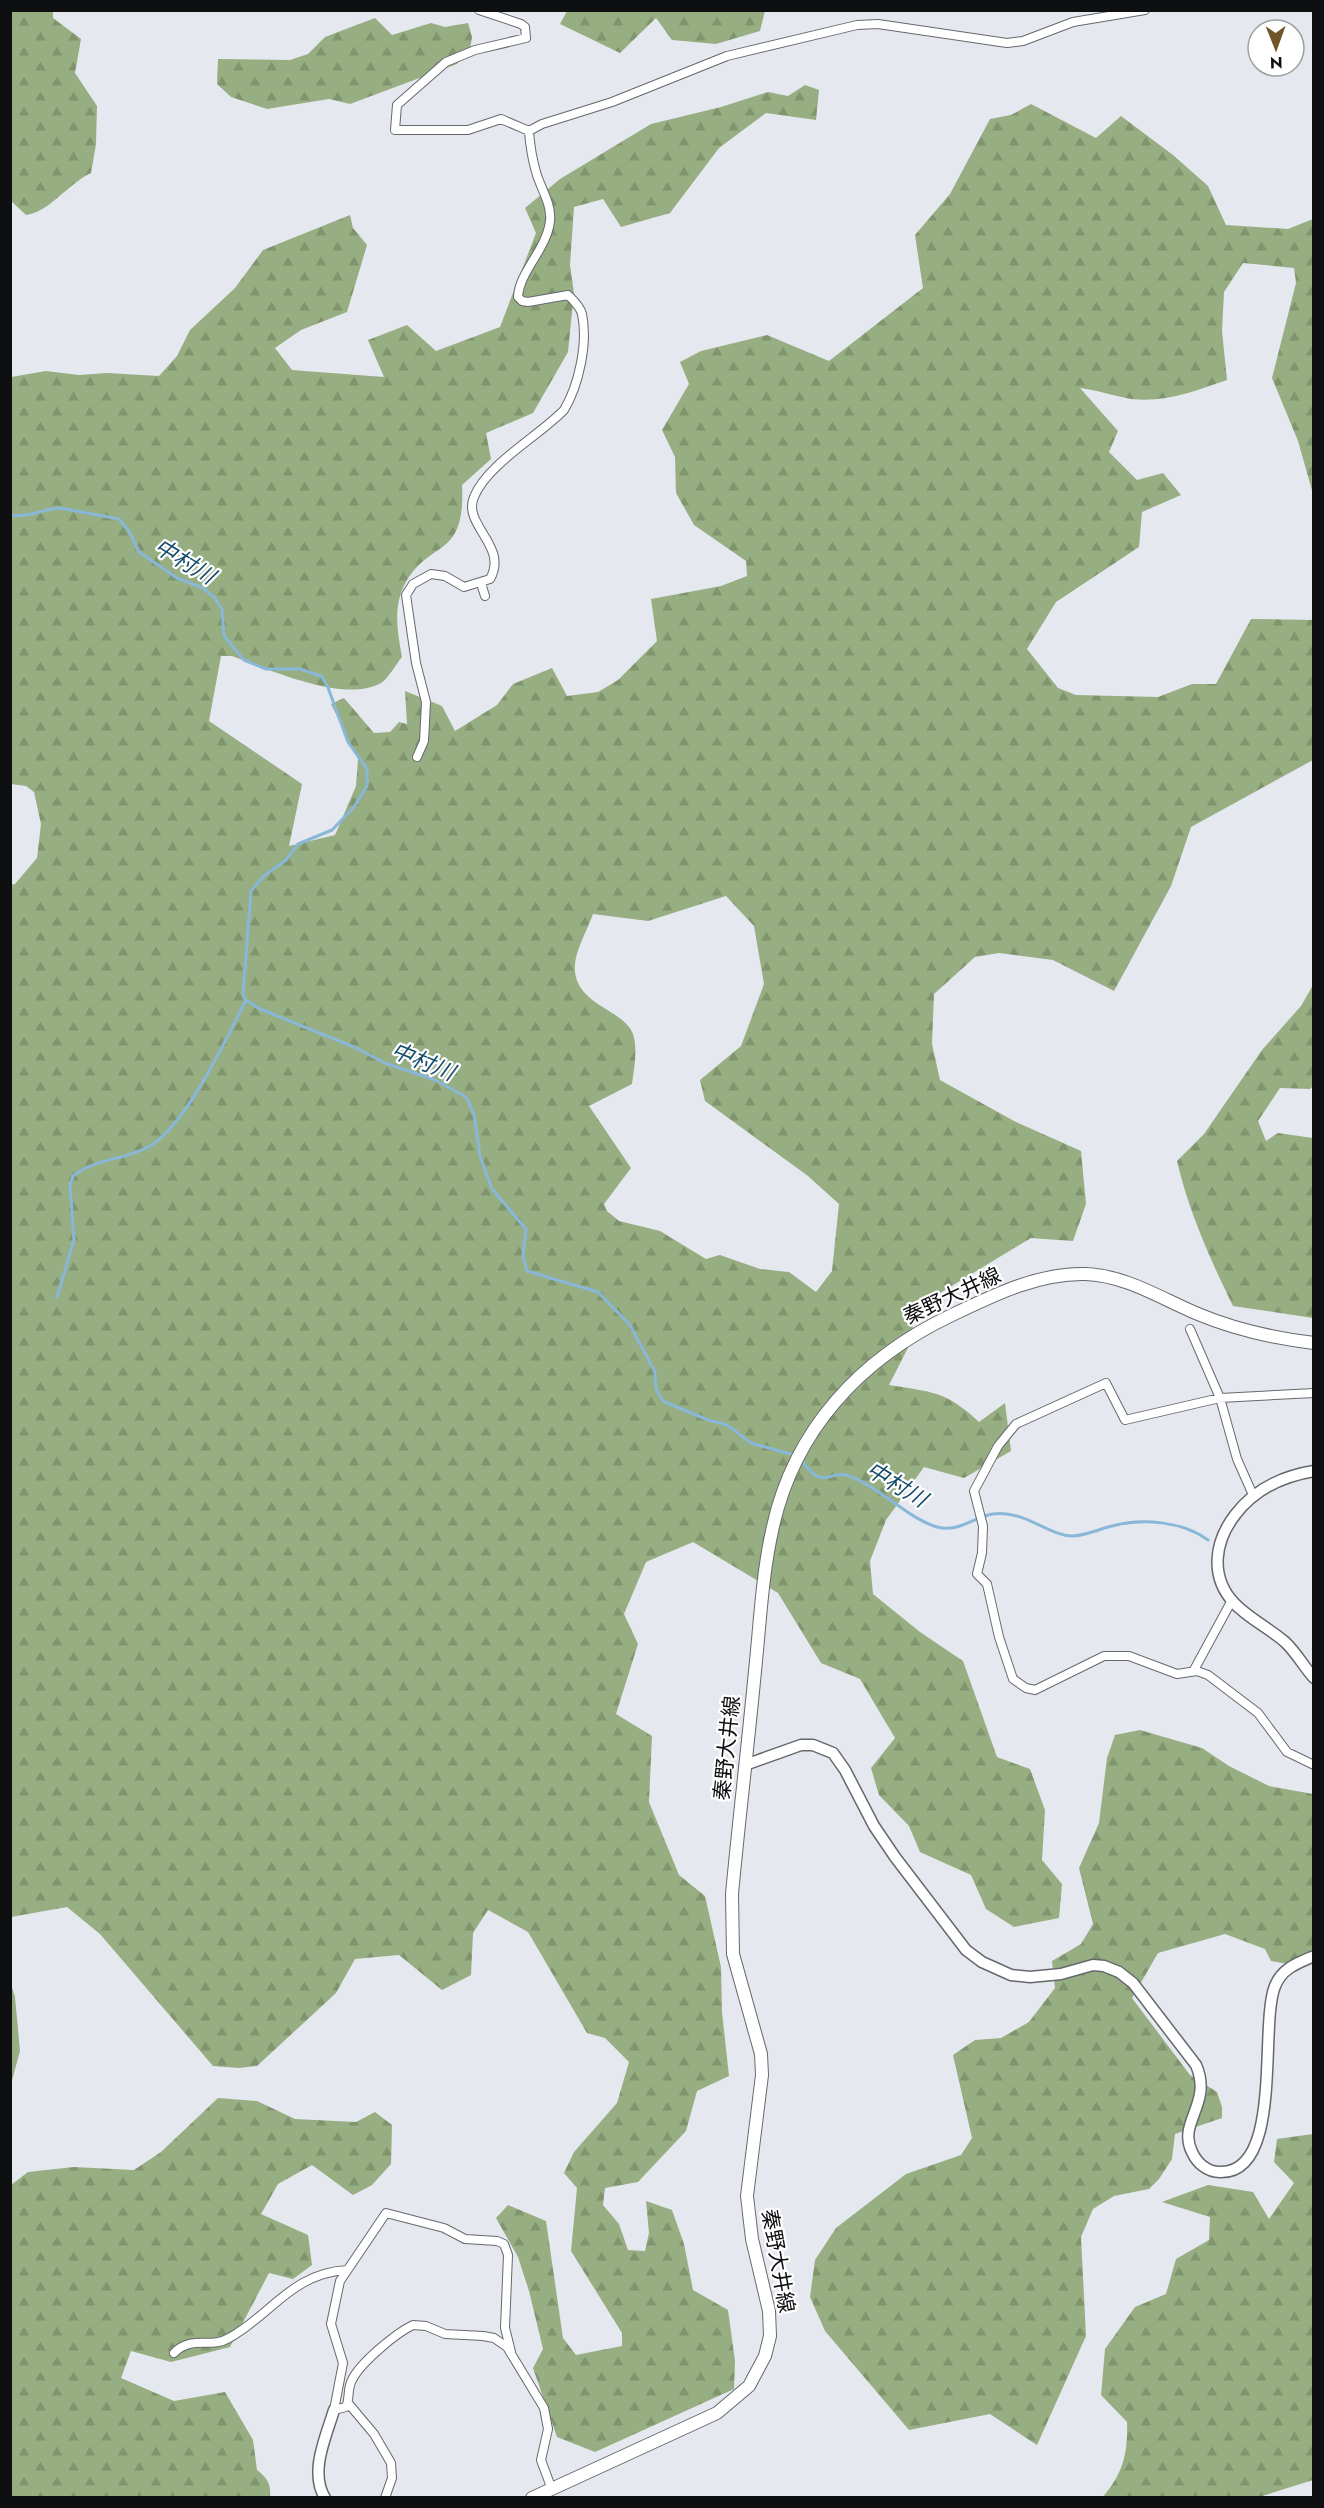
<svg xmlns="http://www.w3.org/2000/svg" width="1324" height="2508" font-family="Jost,'Noto Sans JP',sans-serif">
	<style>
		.forest { fill: url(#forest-firs); fill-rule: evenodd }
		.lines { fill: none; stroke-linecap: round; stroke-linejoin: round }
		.stream { stroke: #89b7d7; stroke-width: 3 }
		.minor-casing { stroke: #65686d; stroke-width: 10 }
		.tertiary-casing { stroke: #65686d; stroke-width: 13 }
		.secondary-casing { stroke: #65686d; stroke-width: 14 }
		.minor { stroke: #fff; stroke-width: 8 }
		.tertiary { stroke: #fff; stroke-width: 10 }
		.secondary { stroke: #fff; stroke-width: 12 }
		.labels { text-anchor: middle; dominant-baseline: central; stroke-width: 4.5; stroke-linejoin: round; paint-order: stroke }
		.street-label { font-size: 21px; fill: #0e0f11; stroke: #fff }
		.water-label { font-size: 22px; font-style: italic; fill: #144d6c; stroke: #fff }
	</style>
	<defs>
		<pattern id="forest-firs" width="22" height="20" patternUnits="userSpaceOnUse" patternTransform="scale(1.5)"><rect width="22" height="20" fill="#96ae81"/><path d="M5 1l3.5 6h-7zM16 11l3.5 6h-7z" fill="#80946e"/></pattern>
	</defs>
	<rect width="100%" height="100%" fill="#e6e8ef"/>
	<!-- forest -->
	<path class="forest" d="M 11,10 L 53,11 L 53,18 L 81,39 L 75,73 L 97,106 L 96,144 L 91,173 C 69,183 48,213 26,215 L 11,201 Z
		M 567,11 L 567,10 L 765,11 L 760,31 L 716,44 L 672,40 L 656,18 L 620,53 L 560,24 Z
		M 375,18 L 392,35 L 431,23 L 445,27 L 468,23 L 472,37 L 470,50 L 457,64 L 350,104 L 329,99 L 267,109 L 231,97 L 217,84 L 218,59 L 290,60 L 308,54 L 325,37 Z
		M 805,85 L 819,90 L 816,120 L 766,113 L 719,148 L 670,213 L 621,227 L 603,199 L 574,207 L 570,265 L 574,293 L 568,352 L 533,413 L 486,433 L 491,459 L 462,485 C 466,563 427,537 403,588 C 393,610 398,635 402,657 C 396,664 388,679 381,683 C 344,704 269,669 232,656 L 221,656 L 209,721 L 302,784 L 289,846 L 335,835 L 356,786 L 358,759 L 331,704 L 344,698 L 374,733 L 390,732 L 399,722 L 407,724 L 405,691 L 442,706 L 455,731 L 497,705 L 513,684 L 552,668 L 567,696 L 598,692 L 618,680 L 657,641 L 651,599 L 721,586 L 747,576 L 746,561 L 694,525 L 676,493 L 675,457 L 662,430 L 689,384 L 680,362 L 701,351 L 767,335 L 829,361 L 923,288 L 915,235 L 950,194 L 990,119 L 1011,115 L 1031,104 L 1096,138 L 1121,116 L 1173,155 L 1208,186 L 1226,225 L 1288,229 L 1313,219 L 1313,494 L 1298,441 L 1272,378 L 1296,283 L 1294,268 L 1243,263 L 1224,292 L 1222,331 L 1227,380 C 1195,391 1165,403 1131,399 C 1114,396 1097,390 1080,388 L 1118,431 L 1109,452 L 1137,480 L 1163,473 L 1181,495 L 1142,512 L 1139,547 L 1056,602 L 1027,649 L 1058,688 L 1076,695 L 1158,697 L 1192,684 L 1216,684 L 1251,619 L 1313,620 L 1313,760 L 1191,827 L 1171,886 L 1114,991 L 1053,960 L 999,953 L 975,957 L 934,994 L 932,1044 L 940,1080 L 1014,1121 L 1081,1151 L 1086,1204 L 1073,1241 L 1031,1238 L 912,1310 L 913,1338 L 889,1385 C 932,1392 946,1391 979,1422 L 1005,1403 L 1011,1451 L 964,1478 L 924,1467 L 886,1520 L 870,1561 L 873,1594 L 920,1632 L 963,1661 L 997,1757 L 1030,1769 L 1045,1810 L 1042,1860 L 1062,1884 L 1059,1918 L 1014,1927 L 986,1909 L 971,1875 L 920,1852 L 909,1826 L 879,1795 L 871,1768 L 895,1738 L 860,1679 L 821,1663 L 778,1593 L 693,1542 L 646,1562 L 624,1614 L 638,1644 L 616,1714 L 652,1736 L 649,1802 L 679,1875 L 705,1896 L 721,1967 L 722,2012 L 729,2076 L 697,2091 L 686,2131 L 638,2182 L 605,2188 L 603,2205 L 619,2224 L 628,2250 L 645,2251 L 649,2233 L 646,2201 L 672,2210 L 684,2244 L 693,2290 L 728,2310 L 735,2361 L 734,2389 L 595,2452 L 557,2437 L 533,2368 L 543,2349 L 529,2291 L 518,2257 L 496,2218 L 508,2205 L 546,2221 L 563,2338 L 576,2355 L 622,2346 L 622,2333 L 571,2251 L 577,2188 L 564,2173 L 574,2152 L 617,2103 L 629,2062 L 605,2038 L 587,2033 L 528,1932 L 488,1910 L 473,1933 L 471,1975 L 442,1990 L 399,1955 L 355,1959 L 336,1993 L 257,2066 L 239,2068 L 213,2066 L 100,1934 L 67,1907 L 11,1917 L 10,885 L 15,884 L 37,858 L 41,824 L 34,792 L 26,786 L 11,784 L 11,377 L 46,371 L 79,375 L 107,373 L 159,376 L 177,356 L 190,330 L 235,288 L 263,250 L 350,215 L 353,228 L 367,245 L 347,312 L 301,330 L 275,348 L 292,370 L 384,377 L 368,340 L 407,325 L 436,351 L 500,327 L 536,233 L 525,208 L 560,179 L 651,124 L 721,107 L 768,92 L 788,96 ZM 726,896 L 754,926 L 764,984 L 741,1046 L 700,1080 L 705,1101 L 808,1176 L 839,1204 L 832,1271 L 816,1292 L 789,1272 L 760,1269 L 720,1255 L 706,1259 L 660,1231 L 619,1221 L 607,1211 L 604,1204 L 631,1168 L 589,1106 L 632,1084 C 634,1069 638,1050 633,1034 C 623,1009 579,1006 575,972 C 573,954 587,931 593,914 L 648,921 Z
		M 1313,985 L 1313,1086 L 1310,1089 L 1280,1088 L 1258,1121 L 1266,1141 L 1278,1133 L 1313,1138 L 1313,1318 L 1233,1306 C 1210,1259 1189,1212 1177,1161 L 1204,1134 L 1262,1050 L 1301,1006 Z
		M 1140,1730 L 1202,1748 L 1229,1766 L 1269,1786 L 1313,1794 L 1313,1949 L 1288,1964 L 1271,1961 L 1265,1949 L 1225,1934 L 1158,1953 L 1132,1998 L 1190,2075 L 1217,2092 L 1222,2107 L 1222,2118 L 1175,2134 L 1172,2159 L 1159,2179 L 1149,2189 L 1114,2196 L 1093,2209 L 1081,2237 L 1086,2336 L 1037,2445 L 990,2414 L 909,2430 L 825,2331 L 810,2297 L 815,2260 L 836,2228 L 906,2174 L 961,2155 L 972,2138 L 953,2055 L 975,2040 L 1001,2038 L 1029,2022 L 1055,1988 L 1052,1961 L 1081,1944 L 1093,1924 L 1079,1868 L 1099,1823 L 1107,1758 L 1115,1735 Z
		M 11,1984 L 15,1997 L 20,2051 L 11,2084 Z
		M 218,2098 L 257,2101 L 295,2119 L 356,2122 L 375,2112 L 392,2125 L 391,2164 L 372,2185 L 353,2195 L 312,2165 L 278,2184 L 261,2214 L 308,2235 L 312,2265 L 293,2279 L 269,2273 L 230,2347 L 171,2362 L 131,2351 L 121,2378 L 174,2401 L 225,2392 L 253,2440 L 257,2470 C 268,2479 271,2484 270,2497 L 11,2498 L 11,2185 L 28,2172 L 74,2167 L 134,2170 L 161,2152 Z
		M 1313,2134 L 1313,2480 L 1259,2497 L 1103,2497 C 1123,2473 1128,2454 1127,2422 L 1101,2395 L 1105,2349 L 1135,2307 L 1166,2294 L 1176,2259 L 1209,2240 L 1210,2217 L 1162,2202 L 1208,2185 L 1253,2192 L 1269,2219 L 1294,2183 L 1274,2162 L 1277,2139 Z"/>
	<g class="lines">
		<!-- stream -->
		<path class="stream" d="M 10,515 C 29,518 42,509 60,508 L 119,519 L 129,531 L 139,552 L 177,578 L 203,588 L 215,598 L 222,609 L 224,636 L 244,660 L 266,669 L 300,669 L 321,676 L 327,685 L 348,742 L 367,769 L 367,786 L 354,807 L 332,830 L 298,844 L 286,860 L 264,876 L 251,891 L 243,994 L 246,1000 L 260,1009 L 354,1047 L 385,1063 L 435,1080 L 466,1097 L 474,1114 L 480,1156 L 492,1189 L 526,1229 L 523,1255 L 527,1271 L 598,1292 L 630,1325 L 655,1372 L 656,1389 L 663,1401 L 708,1420 L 727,1425 L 751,1443 L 794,1455
			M 57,1297 L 74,1240 L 70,1185 L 73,1176 C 96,1158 126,1160 150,1146 C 187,1124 226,1039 246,1000
			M 800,1459 C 828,1496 827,1465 854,1478 C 881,1489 911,1520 937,1527 C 958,1533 974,1517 993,1514 C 1025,1510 1047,1535 1072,1536 C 1085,1536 1099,1529 1112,1526 C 1142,1518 1182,1521 1208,1540"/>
		<defs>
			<path id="minor" d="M 479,10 L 521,24 L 525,27 L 526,38 L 475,50 L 446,62 L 397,105 L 395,130 L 468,130 L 501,119 L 529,131 L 542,124 L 612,102 L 727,56 L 857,25 L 878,24 L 1007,43 L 1023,41 L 1073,22 L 1145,10
				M 481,583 L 485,596
				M 417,757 L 424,741 L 426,702 L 416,663 L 406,595 L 413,584 L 431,574 L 445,576 L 464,587 L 490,579 C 509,546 462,525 474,497 C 487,464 539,436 564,410 C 579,385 588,343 582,314 C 580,306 573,300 568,295 L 528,302 L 522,301 L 518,297 C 519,272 547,249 550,221 C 552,204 540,187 536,172 C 532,158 530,145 529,131
				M 1190,1329 L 1220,1398 L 1237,1459 L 1253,1495
				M 1314,1393 L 1220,1398 L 1125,1420 L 1106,1383 L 1016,1424 L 998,1446 L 974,1491 L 983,1526 L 982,1553 L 977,1574 L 987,1584 L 999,1637 L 1013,1679 L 1026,1688 L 1035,1690 L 1104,1656 L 1129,1656 L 1177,1674 L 1197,1671 L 1208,1675 L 1258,1713 L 1287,1752 L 1314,1765
				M 1194,1670 L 1232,1600
				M 511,2352 L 505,2328 L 508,2255 L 504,2244 L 497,2241 L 465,2239 L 444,2228 L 386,2213 L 340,2281 L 331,2324 L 343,2363 L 334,2410 L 346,2407 C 350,2399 347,2389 352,2380 C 360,2363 396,2333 413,2325 L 426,2326 L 445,2334 L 483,2336 L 494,2338 L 507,2347 L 544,2408 L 548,2429 L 541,2460 L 551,2487
				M 174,2353 C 191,2335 211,2349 229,2338 C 271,2315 292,2273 347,2270
				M 348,2403 L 374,2434 L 391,2463 L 392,2478 L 385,2498"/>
			<path id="tertiary" d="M 1314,1471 C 1283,1476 1254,1490 1235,1515 C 1215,1541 1209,1576 1234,1603 C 1248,1618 1269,1628 1285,1642 C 1296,1652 1304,1667 1314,1678
				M 745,1765 L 801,1745 L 813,1745 L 833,1753 L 845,1770 L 874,1826 L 895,1857 L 966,1950 L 982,1962 L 1011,1975 L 1030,1977 L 1061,1974 L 1093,1965 L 1104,1966 L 1119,1972 L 1133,1983 L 1196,2065 C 1213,2104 1177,2122 1192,2152 C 1197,2163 1207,2172 1220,2172 C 1284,2174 1259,2025 1275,1986 C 1282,1968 1298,1963 1314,1956
				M 325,2498 C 309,2472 326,2437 334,2410"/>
			<path id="secondary" d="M 532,2498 L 717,2413 L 749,2386 L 765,2356 L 770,2336 L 769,2311 L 752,2239 L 747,2196 L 762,2075 L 761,2054 L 733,1954 L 732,1894 C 739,1819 748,1745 755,1671 C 760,1624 762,1576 772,1531 C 793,1430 861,1358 952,1315 C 994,1295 1038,1273 1085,1274 C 1125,1275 1162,1299 1198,1314 C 1236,1330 1273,1338 1314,1343"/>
		</defs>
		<!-- minor casing -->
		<use href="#minor" class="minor-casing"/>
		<!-- tertiary casing -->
		<use href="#tertiary" class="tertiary-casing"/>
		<!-- secondary casing -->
		<use href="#secondary" class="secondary-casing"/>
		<!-- minor -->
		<use href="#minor" class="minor"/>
		<!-- tertiary -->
		<use href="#tertiary" class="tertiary"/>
		<!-- secondary -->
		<use href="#secondary" class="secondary"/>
	</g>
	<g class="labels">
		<!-- street labels -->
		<g class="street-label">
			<text transform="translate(952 1296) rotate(-25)">秦野大井線</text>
			<text transform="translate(727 1748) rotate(-84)">秦野大井線</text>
			<text transform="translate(778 2261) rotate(80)">秦野大井線</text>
		</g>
		<!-- water labels -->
		<g class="water-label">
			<text transform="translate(185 561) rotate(31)">中村川</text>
			<text transform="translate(423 1061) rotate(22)">中村川</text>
			<text transform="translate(897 1484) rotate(31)">中村川</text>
		</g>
	</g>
	<!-- border -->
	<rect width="1324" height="2508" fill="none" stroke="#0e0f11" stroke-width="24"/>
	<!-- north arrow -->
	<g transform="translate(1276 48) rotate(179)"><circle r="28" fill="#ffffff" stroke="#9f9fa0" stroke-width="1.5"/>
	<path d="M0-4.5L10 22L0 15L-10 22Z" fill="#705327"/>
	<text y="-9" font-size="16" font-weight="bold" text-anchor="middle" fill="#0e0f11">N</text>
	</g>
</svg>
